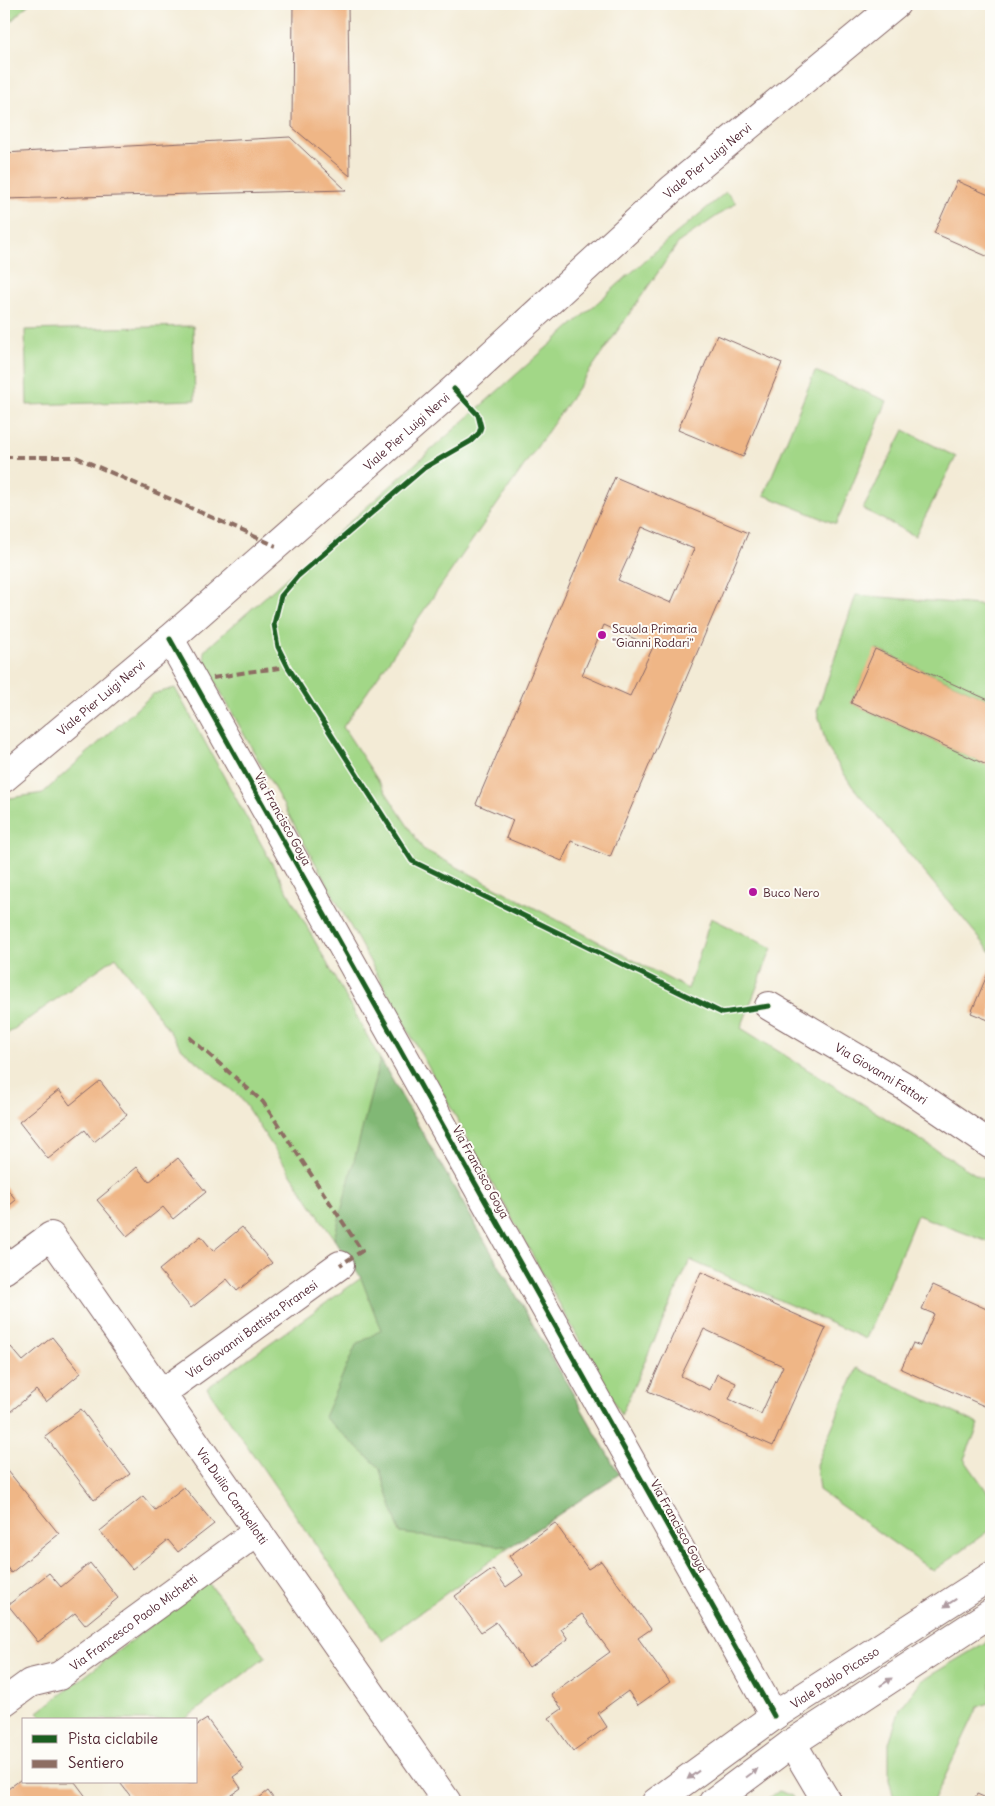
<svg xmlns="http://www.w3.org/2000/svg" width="995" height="1806" font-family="Delius,sans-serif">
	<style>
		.green { fill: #a2d787; stroke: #767b59 }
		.forest { fill: #81b874; stroke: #666c50 }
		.building { fill: #efb686; fill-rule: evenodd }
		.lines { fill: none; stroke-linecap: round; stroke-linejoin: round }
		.minor-casing { stroke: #856667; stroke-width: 30 }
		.tertiary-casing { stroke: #856667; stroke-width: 30 }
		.minor { stroke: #fff; stroke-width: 28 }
		.tertiary { stroke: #fff; stroke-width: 28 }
		.quiet { stroke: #8d6e63; stroke-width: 4; stroke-dasharray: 8 4; stroke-linecap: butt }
		.cycleway-casing { stroke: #fdfcf7; stroke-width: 8 }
		.cycleway { stroke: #1b5e20; stroke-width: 5 }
		.oneway { fill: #ae9aa0 }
		.poi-dot { fill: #b5179e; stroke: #fdfcf7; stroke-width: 2 }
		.labels { text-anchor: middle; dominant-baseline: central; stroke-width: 4; stroke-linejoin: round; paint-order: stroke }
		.street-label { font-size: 12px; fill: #4a1f2b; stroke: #fdfcf7 }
		.poi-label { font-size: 12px; fill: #4a1f2b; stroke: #fdfcf7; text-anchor: start }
	</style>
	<rect width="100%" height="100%" fill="#fdfcf7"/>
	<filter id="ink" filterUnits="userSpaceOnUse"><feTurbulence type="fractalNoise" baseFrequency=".02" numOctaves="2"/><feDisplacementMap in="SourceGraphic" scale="10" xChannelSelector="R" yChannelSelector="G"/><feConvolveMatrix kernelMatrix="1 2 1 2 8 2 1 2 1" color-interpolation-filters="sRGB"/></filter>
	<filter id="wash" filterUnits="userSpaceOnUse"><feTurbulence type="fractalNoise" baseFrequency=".0096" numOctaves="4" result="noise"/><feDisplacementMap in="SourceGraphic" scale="20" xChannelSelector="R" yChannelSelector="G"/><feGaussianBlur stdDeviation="1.12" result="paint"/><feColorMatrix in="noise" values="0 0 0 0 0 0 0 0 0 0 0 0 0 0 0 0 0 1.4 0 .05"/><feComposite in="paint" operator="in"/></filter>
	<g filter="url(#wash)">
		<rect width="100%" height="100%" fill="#f3ebd6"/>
		<!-- green -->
		<path class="green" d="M 4,4 L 29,4 L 4,28 Z
			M 726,192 L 736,203 L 679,242 L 343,727 L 423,849 L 688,989 L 711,918 L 772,948 L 741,1028 L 991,1184 L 991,1243 L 917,1215 L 866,1339 L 690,1260 L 621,1415 L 213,678 L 206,665 L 204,651 L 667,241 Z
			M 193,326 L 195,400 L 27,405 L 25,330 Z
			M 815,371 L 887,401 L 836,524 L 764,495 Z
			M 904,430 L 956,457 L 915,536 L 863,509 Z
			M 856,595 L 991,606 L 991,701 L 876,649 L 851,703 L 991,767 L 991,952 L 852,786 L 827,747 L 817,711 Z
			M 175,688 L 380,1059 L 619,1474 L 510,1547 L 382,1640 L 207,1388 L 361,1278 L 334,1239 L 240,1097 L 182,1049 L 116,957 L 4,1036 L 4,799 L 43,793 L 153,694 Z
			M 857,1368 L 979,1424 L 964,1459 L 991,1497 L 991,1529 L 933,1571 L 819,1490 L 816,1465 Z
			M 208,1582 L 266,1657 L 184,1720 L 45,1720 L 38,1712 Z
			M 991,1639 L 991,1702 L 978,1707 L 933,1802 L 895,1802 L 889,1780 L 889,1743 L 900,1709 L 921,1681 Z
			M 779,1791 L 791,1795 L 796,1802 L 764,1802 Z"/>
		<!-- forest -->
		<path class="forest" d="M 380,1059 L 619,1474 L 510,1547 L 400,1533 L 379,1467 L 324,1417 L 356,1345 L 381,1330 L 361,1278 L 334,1239 Z"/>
		<g id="blocks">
			<!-- building -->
			<path class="building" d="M 293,4 L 348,4 L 350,176 L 292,127 Z
				M 290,137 L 346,190 L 4,199 L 4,153 Z
				M 957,181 L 991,196 L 991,258 L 934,233 Z
				M 717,335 L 782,363 L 743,457 L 678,430 Z
				M 615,477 L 748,533 L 610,857 L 571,841 L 562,861 L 506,838 L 513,820 L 476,804 ZM 642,527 L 694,549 L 671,603 L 618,580 ZM 604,625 L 653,647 L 630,696 L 582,675 Z
				M 875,649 L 991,701 L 991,767 L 851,703 Z
				M 991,966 L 991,1021 L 971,1013 Z
				M 100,1081 L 127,1115 L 94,1142 L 85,1130 L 48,1159 L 19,1122 L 59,1090 L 70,1105 Z
				M 178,1158 L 206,1192 L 173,1219 L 163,1207 L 127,1236 L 97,1200 L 137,1167 L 149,1182 Z
				M 4,1185 L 16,1200 L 4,1210 Z
				M 242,1227 L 272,1263 L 237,1291 L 227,1279 L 191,1308 L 159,1270 L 201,1236 L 213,1251 Z
				M 701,1272 L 826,1328 L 773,1446 L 648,1391 ZM 704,1329 L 783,1366 L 761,1414 L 729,1399 L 736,1383 L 717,1374 L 710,1390 L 681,1376 Z
				M 933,1285 L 991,1311 L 991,1409 L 901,1369 L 913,1343 L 920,1346 L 934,1314 L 922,1309 Z
				M 52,1337 L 81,1373 L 46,1402 L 36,1390 L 4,1417 L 4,1352 L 11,1347 L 23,1361 Z
				M 81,1409 L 130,1474 L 94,1500 L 45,1436 Z
				M 4,1466 L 59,1534 L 11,1573 L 4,1563 Z
				M 184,1487 L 214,1524 L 178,1552 L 168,1540 L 132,1569 L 100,1531 L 143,1496 L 155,1510 Z
				M 555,1523 L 588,1569 L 601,1561 L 651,1629 L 638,1638 L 670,1682 L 638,1705 L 628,1691 L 598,1713 L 607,1727 L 573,1751 L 549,1718 L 562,1709 L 551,1694 L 610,1652 L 582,1614 L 561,1629 L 568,1639 L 529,1667 L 496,1622 L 481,1632 L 455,1596 L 493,1569 L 506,1587 L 523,1575 L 509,1556 Z
				M 90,1563 L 118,1598 L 85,1625 L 75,1613 L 38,1642 L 8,1605 L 49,1573 L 61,1587 Z
				M 207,1719 L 244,1769 L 233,1777 L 241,1788 L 221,1802 L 135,1802 L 121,1784 L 123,1782 L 196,1782 L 196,1726 Z
				M 991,1764 L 991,1776 L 987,1774 Z
				M 24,1777 L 24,1782 L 75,1782 L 90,1802 L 4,1802 L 4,1792 Z
				M 268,1791 L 276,1802 L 254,1802 Z
				M 977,1794 L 991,1800 L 991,1802 L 973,1802 Z"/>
		</g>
	</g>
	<g filter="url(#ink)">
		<use href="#blocks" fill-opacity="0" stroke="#856667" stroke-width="1"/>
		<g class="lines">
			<defs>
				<g id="minor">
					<path d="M 170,639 L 774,1716"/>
					<path id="s1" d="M 769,1006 L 906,1087 L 991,1145"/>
					<path id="s2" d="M 4,1270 L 51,1236 L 447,1802"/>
					<path id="s3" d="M 162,1393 L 340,1265"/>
					<path id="s4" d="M 4,1702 L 30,1683 L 59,1676 L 258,1531"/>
					<path d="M 792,1743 L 827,1802"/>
				</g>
				<g id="tertiary">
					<path id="s5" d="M 4,778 L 170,639 L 454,389 L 672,189 L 896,4"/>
					<path id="s6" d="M 656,1802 L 774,1716 L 991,1576"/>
					<path d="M 713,1802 L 792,1743 L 991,1613"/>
				</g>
			</defs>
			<!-- minor casing -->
			<use href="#minor" class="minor-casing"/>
			<!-- tertiary casing -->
			<use href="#tertiary" class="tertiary-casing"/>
			<!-- minor -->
			<use href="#minor" class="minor"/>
			<!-- tertiary -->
			<use href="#tertiary" class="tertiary"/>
			<!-- quiet -->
			<path class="quiet" d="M 4,457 L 76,457 L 276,546
				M 213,678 L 247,672 L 288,667
				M 189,1037 L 263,1102 L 362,1251 L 340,1265"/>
			<defs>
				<path id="cycleway" d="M 454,389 L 478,415 L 481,427 L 479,433 L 471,441 L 424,468 L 298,576 L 281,596 L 274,624 L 278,647 L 288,667 L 412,861 L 722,1013 L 769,1006
					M 170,639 L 774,1716"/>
			</defs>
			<!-- cycleway casing -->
			<use href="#cycleway" class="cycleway-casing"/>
			<!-- cycleway -->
			<use href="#cycleway" class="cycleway"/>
		</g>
		<!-- one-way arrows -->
		<defs><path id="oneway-solid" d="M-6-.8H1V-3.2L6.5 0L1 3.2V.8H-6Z" transform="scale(1.25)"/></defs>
		<g class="oneway">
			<use href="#oneway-solid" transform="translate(950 1603) rotate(147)"/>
			<use href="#oneway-solid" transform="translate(886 1682) rotate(-33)"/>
			<use href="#oneway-solid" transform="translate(752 1773) rotate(-37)"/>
			<use href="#oneway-solid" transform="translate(693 1775) rotate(144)"/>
		</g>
	</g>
	<!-- markers -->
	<g class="poi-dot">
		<circle cx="602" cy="635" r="5"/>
		<circle cx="753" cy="892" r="5"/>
	</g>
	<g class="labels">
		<!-- street labels -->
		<g class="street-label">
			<text stroke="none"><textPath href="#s5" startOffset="936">Viale Pier Luigi Nervi</textPath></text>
			<text stroke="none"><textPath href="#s5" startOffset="531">Viale Pier Luigi Nervi</textPath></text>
			<text stroke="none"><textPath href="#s5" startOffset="126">Viale Pier Luigi Nervi</textPath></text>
			<text transform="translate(283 819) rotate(61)">Via Francisco Goya</text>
			<text stroke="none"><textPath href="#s1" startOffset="131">Via Giovanni Fattori</textPath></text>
			<text transform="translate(481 1172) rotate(61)">Via Francisco Goya</text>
			<text stroke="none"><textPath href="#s3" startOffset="110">Via Giovanni Battista Piranesi</textPath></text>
			<text stroke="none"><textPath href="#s2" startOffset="375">Via Duilio Cambellotti</textPath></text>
			<text transform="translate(679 1526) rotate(61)">Via Francisco Goya</text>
			<text stroke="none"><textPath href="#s4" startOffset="154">Via Francesco Paolo Michetti</textPath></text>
			<text stroke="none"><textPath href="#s6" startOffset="218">Viale Pablo Picasso</textPath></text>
		</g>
		<!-- poi labels -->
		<g class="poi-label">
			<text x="612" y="628">Scuola Primaria<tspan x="612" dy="14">"Gianni Rodari"</tspan></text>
			<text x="763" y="892">Buco Nero</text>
		</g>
	</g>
	<!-- margin -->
	<rect width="995" height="1806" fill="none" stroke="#fdfcf7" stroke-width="20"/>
	<!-- legend -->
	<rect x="22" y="1718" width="175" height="65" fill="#fdfcf7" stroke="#b5a4a5"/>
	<rect x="32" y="1735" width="25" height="8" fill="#1b5e20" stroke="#b5a4a5"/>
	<text x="68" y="1744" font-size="15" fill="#4a1f2b">Pista ciclabile</text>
	<rect x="32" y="1760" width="25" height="8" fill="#8d6e63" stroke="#b5a4a5"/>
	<text x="68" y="1768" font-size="15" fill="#4a1f2b">Sentiero</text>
</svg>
